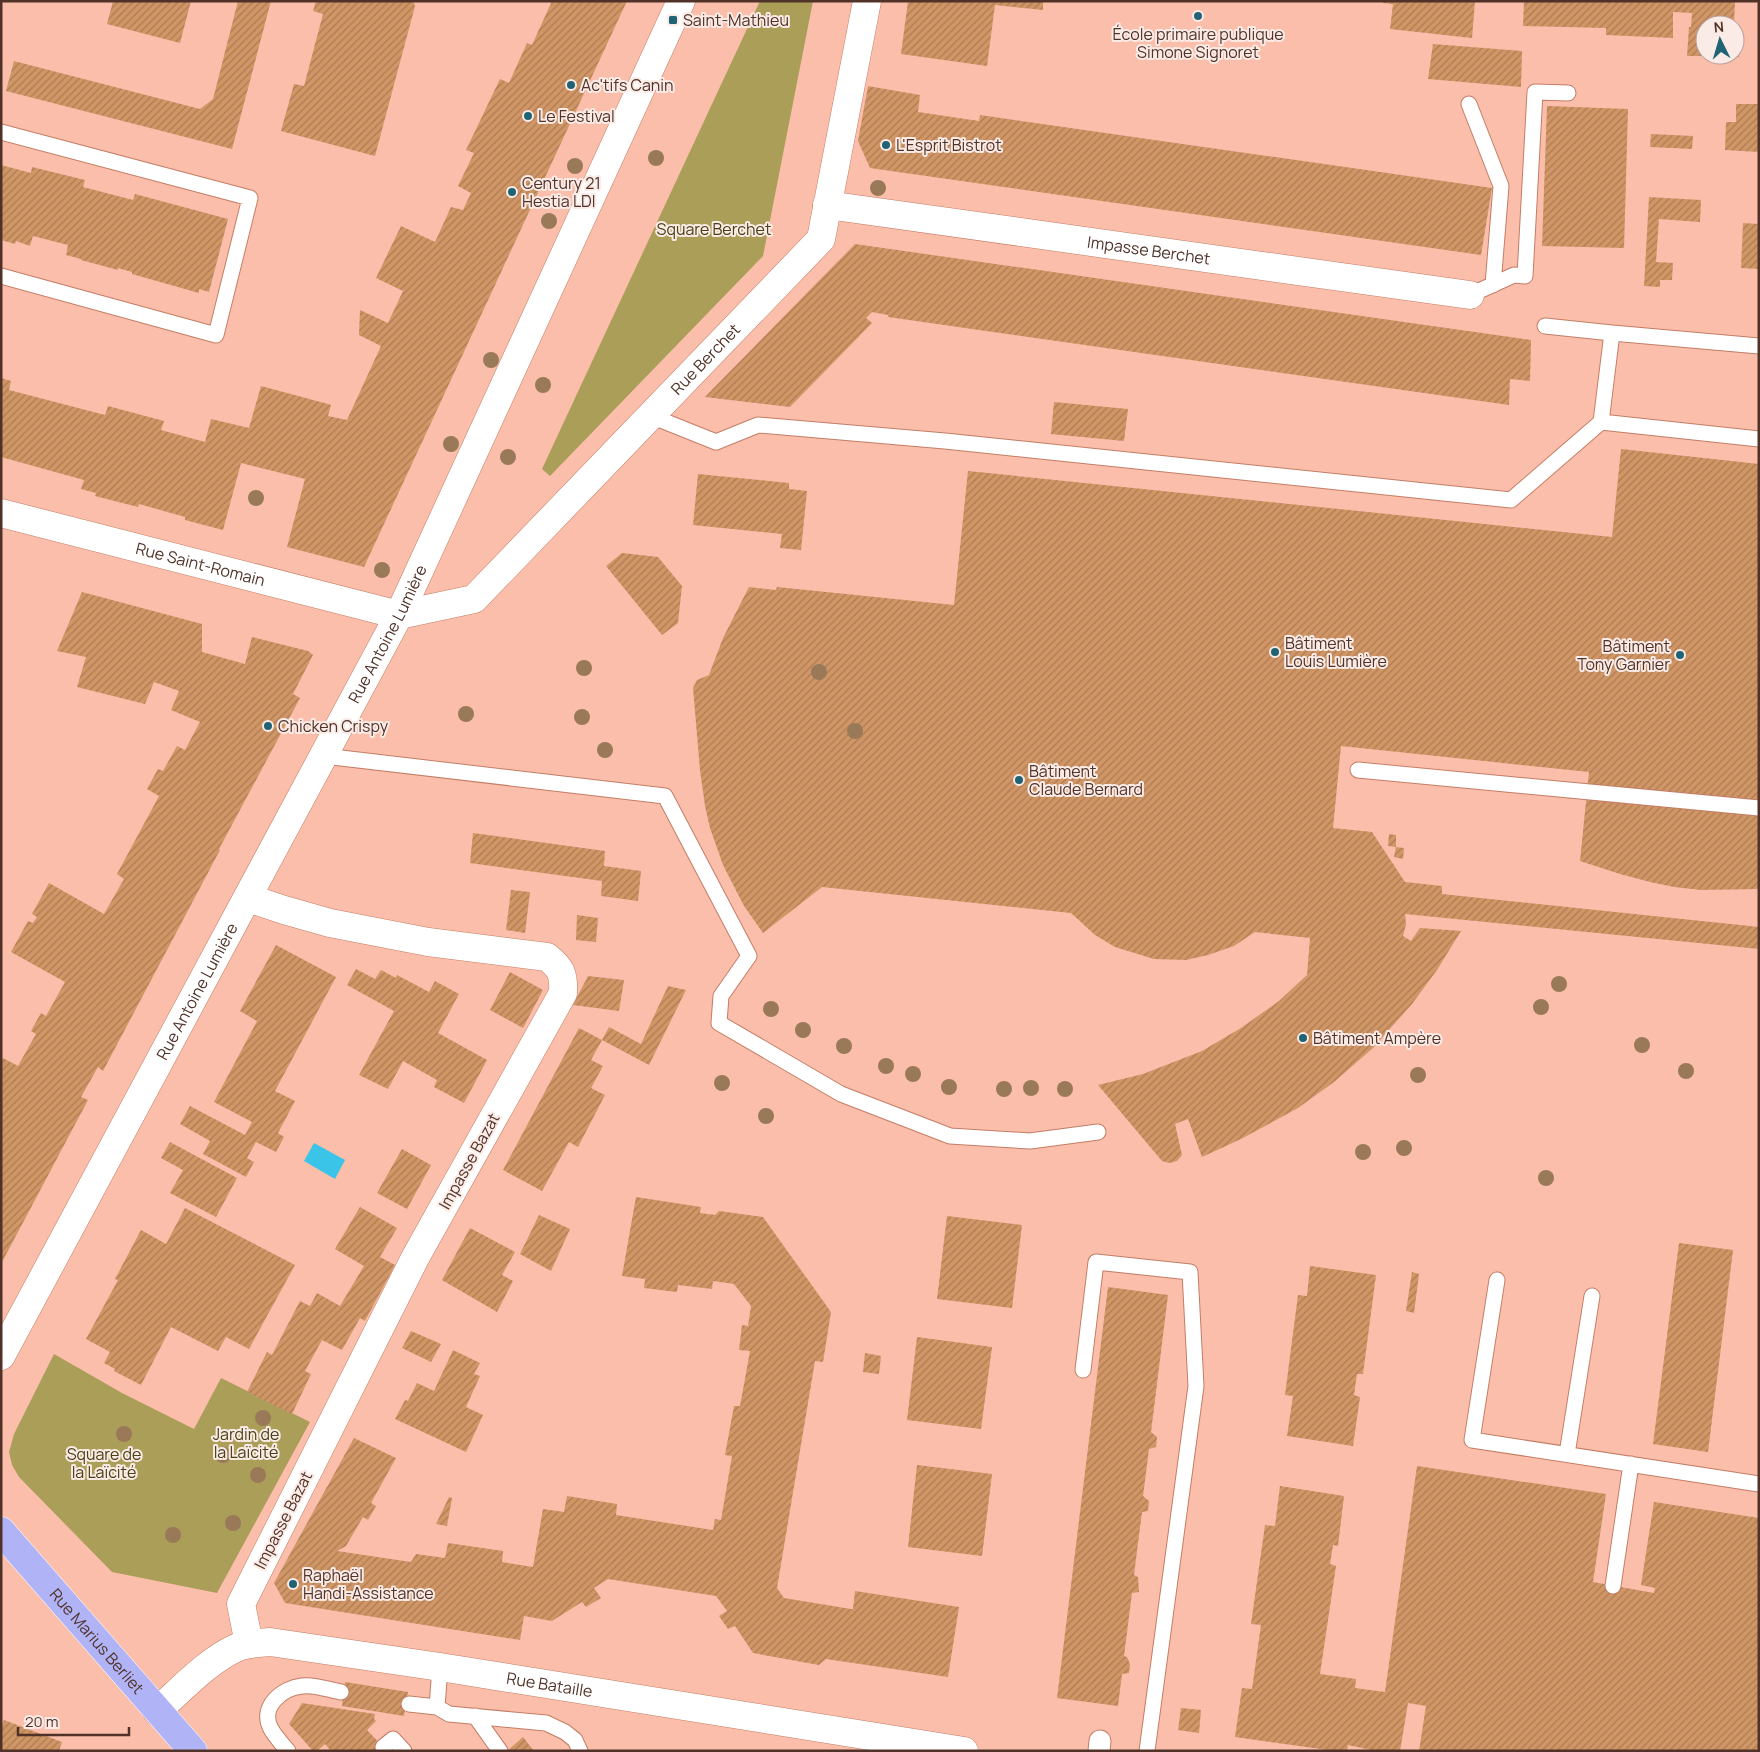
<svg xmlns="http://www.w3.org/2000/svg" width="1760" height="1752" font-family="Manrope,sans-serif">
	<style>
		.park { fill: #ab9e58 }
		.water { fill: #39c4e8 }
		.building { fill: url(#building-hatch) }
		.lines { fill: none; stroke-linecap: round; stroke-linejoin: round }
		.service-casing { stroke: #c47d65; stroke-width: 17 }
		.pedestrian-casing { stroke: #c47d65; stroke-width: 23 }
		.minor-casing { stroke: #c47d65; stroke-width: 29 }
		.tertiary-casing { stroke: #c47d65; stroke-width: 29 }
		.primary-casing { stroke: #fff; stroke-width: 29 }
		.service { stroke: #fff; stroke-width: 15 }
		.pedestrian { stroke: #fff; stroke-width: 21 }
		.minor { stroke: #fff; stroke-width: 28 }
		.tertiary { stroke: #fff; stroke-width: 28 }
		.primary { stroke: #b0b3f5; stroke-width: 28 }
		.tree { fill: #997958 }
		.poi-dot { fill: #1f6375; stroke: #fbebe6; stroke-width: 2 }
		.labels { text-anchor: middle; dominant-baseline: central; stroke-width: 4; stroke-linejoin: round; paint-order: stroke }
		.poi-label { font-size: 16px; fill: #503228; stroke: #fbebe6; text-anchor: start }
		.park-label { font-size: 16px; fill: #484115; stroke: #fbebe6 }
		.street-label { font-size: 16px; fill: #503228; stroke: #fbebe6 }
	</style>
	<defs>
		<pattern id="building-hatch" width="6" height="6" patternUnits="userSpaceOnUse" patternTransform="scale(1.25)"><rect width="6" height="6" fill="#d19666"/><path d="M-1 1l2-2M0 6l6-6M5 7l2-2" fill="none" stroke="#ac7b54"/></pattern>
	</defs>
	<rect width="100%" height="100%" fill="#fbbeaa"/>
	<!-- park -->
	<path class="park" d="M 760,1 L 813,1 L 763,256 L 550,476 L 542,469 Z
		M 54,1354 L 122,1393 L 194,1429 L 221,1378 L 310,1422 L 217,1593 L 112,1572 L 19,1477 L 12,1465 L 9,1452 L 14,1434 Z"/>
	<!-- water -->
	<path class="water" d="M 314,1143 L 345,1160 L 335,1179 L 304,1161 Z"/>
	<!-- building -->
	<path class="building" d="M 113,1 L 191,1 L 180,43 L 107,24 Z
		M 238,1 L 271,1 L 232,149 L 6,91 L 14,61 L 200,109 L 213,99 Z
		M 316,1 L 413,1 L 415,6 L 375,156 L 281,131 L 294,84 L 304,86 L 323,14 L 313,11 Z
		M 552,1 L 627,1 L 364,567 L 287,547 L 305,479 L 241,463 L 223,530 L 185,520 L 185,517 L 139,504 L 138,507 L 95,496 L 96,493 L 81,489 L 84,480 L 1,457 L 1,378 L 11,381 L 9,390 L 105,415 L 108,406 L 164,421 L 161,430 L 205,442 L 211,419 L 249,428 L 261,386 L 328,404 L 331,405 L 328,416 L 347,420 L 381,346 L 359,335 L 360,310 L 388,323 L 403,291 L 376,278 L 401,226 L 435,242 L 451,207 L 463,210 L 471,193 L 458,186 L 474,153 L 466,150 L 500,79 L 509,83 L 527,43 L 532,45 Z
		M 908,1 L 1043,1 L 1043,10 L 995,5 L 987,66 L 901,54 Z
		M 1383,1 L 1475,1 L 1472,38 L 1390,29 L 1393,4 L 1383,3 Z
		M 1524,1 L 1735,1 L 1734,25 L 1705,25 L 1705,56 L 1687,56 L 1689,27 L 1691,27 L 1692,13 L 1673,12 L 1673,38 L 1606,35 L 1606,28 L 1523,26 Z
		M 1735,29 L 1740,29 L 1739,57 L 1713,57 L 1713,55 L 1735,55 Z
		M 1433,44 L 1522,51 L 1521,87 L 1428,79 Z
		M 868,86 L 920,95 L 918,112 L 979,121 L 980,115 L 1492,188 L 1481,255 L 870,168 L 858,141 Z
		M 1736,104 L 1759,104 L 1759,152 L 1725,150 L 1726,122 L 1736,122 Z
		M 1547,106 L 1628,109 L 1624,248 L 1542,246 Z
		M 1651,134 L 1693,136 L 1692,149 L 1650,147 Z
		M 1,165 L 31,173 L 32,167 L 85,180 L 83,187 L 133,200 L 135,194 L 228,219 L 209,292 L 199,289 L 199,293 L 132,274 L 132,272 L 118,268 L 118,270 L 81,260 L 81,259 L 66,255 L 68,245 L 33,236 L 30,246 L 16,241 L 15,244 L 1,240 Z
		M 1649,197 L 1701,200 L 1700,222 L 1659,219 L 1656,262 L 1673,263 L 1672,280 L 1660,280 L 1660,287 L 1644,286 Z
		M 1743,223 L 1759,224 L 1759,269 L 1741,268 Z
		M 855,244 L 1531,340 L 1530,381 L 1510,379 L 1509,405 L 986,331 L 888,317 L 888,315 L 872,312 L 866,318 L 872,323 L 790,407 L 705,397 Z
		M 1054,402 L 1128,409 L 1124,441 L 1051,434 Z
		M 1621,449 L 1759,464 L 1759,889 L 1701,890 L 1674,887 L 1650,882 L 1620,874 L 1580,861 L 1589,772 L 1341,746 L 1333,828 L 1372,832 L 1405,882 L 1442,886 L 1442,894 L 1759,927 L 1759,949 L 1405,914 L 1406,924 L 1403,936 L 1411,941 L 1420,928 L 1461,931 L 1437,970 L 1412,1004 L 1373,1048 L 1334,1082 L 1298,1108 L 1241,1139 L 1202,1157 L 1188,1119 L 1175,1124 L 1182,1155 L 1177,1161 L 1169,1163 L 1162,1161 L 1098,1085 L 1143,1074 L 1202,1051 L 1241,1028 L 1279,1001 L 1307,975 L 1310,938 L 1255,932 L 1234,946 L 1208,955 L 1186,960 L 1154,959 L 1115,947 L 1095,935 L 1071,913 L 822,887 L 763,933 L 744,906 L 723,865 L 710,828 L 705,806 L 700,770 L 693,688 L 697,680 L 709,675 L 723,638 L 749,587 L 776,590 L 777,587 L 954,605 L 968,471 L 1612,537 Z
		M 698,474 L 789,483 L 789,489 L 807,491 L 801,550 L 780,548 L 782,534 L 693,525 Z
		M 622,553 L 658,557 L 682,586 L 678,623 L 662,635 L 606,566 Z
		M 82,592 L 202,624 L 202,652 L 245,664 L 252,637 L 308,651 L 313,655 L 293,694 L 300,698 L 219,849 L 220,850 L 103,1071 L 98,1067 L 81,1097 L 88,1100 L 1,1264 L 1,1061 L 3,1058 L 18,1066 L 36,1034 L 31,1031 L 41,1013 L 46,1016 L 65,982 L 11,952 L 28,921 L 33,923 L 37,917 L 32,914 L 49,883 L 104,914 L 124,879 L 117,874 L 159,796 L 147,789 L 158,769 L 163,771 L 177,746 L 185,750 L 200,722 L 171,710 L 179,691 L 154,682 L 145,704 L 77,687 L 86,657 L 57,651 Z
		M 473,833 L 605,851 L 604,866 L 641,871 L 638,901 L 601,896 L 602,881 L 470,863 Z
		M 1389,834 L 1396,835 L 1396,847 L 1388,846 Z
		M 1396,847 L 1404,848 L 1403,859 L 1394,857 Z
		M 511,890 L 530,892 L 525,933 L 506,930 Z
		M 577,915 L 598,918 L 596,942 L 576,940 Z
		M 276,945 L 336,977 L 275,1091 L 295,1101 L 278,1133 L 284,1137 L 276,1152 L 256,1142 L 247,1158 L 254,1162 L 246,1177 L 203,1154 L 210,1141 L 180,1124 L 190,1106 L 245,1135 L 252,1122 L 214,1102 L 257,1021 L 240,1011 Z
		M 356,969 L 375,979 L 381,970 L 396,978 L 397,975 L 429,992 L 435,981 L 459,994 L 438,1033 L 487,1060 L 464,1103 L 434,1087 L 437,1080 L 403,1061 L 388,1089 L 359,1075 L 394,1011 L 347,985 Z
		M 510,972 L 543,990 L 523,1028 L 490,1010 Z
		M 588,976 L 624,980 L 619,1011 L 573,1005 Z
		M 668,986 L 686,990 L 649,1065 L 602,1040 L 609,1027 L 641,1044 Z
		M 579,1028 L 602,1040 L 591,1060 L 603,1066 L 591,1088 L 605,1095 L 578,1147 L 569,1142 L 542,1191 L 503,1170 Z
		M 170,1142 L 237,1178 L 216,1217 L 170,1193 L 183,1170 L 161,1158 Z
		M 402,1149 L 431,1165 L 407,1209 L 377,1193 Z
		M 636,1197 L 701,1207 L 700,1213 L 715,1215 L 719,1211 L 763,1217 L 831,1312 L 823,1362 L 815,1361 L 777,1588 L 784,1598 L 851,1609 L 853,1609 L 855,1591 L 959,1607 L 948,1677 L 826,1659 L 819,1665 L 753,1653 L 735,1626 L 728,1629 L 719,1616 L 727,1611 L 716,1596 L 608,1579 L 594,1588 L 601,1598 L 586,1607 L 582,1602 L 552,1621 L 524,1616 L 520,1640 L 285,1603 L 274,1583 L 354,1438 L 396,1458 L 371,1503 L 376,1506 L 368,1520 L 363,1517 L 346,1546 L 337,1551 L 411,1562 L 416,1554 L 445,1558 L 448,1543 L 503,1551 L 502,1562 L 533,1567 L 543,1509 L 564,1512 L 567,1496 L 617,1504 L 616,1515 L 713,1530 L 715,1519 L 721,1520 L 732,1456 L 725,1455 L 734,1406 L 740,1406 L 750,1351 L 739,1350 L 742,1325 L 748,1326 L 751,1306 L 734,1284 L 713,1281 L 712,1289 L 678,1285 L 677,1292 L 644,1288 L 645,1279 L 622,1276 Z
		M 360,1207 L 397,1228 L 380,1257 L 395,1265 L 365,1321 L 360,1318 L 342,1350 L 322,1340 L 305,1371 L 311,1374 L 292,1414 L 247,1392 L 267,1352 L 272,1355 L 300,1301 L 310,1306 L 317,1293 L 340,1306 L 364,1266 L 335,1249 Z
		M 185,1208 L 295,1265 L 249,1349 L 226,1337 L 218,1351 L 171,1327 L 141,1385 L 114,1371 L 115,1369 L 104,1363 L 110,1352 L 86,1339 L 118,1280 L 115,1279 L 141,1230 L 166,1244 Z
		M 539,1215 L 570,1229 L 551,1271 L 520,1254 Z
		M 947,1216 L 1022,1225 L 1012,1308 L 937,1299 Z
		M 470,1228 L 515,1252 L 502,1275 L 513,1281 L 497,1312 L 442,1280 Z
		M 1679,1243 L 1733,1250 L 1708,1452 L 1653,1444 Z
		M 1310,1266 L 1376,1275 L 1363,1374 L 1357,1374 L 1354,1395 L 1360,1397 L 1353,1446 L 1287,1436 L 1293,1396 L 1285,1395 L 1298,1295 L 1307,1296 Z
		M 1412,1272 L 1419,1274 L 1414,1313 L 1406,1311 Z
		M 1108,1287 L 1168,1295 L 1151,1432 L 1157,1437 L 1156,1447 L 1149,1449 L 1143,1496 L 1149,1501 L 1148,1511 L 1142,1512 L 1134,1575 L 1138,1577 L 1139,1592 L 1132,1593 L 1124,1656 L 1127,1657 L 1130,1664 L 1129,1673 L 1122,1674 L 1118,1706 L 1057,1698 Z
		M 411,1331 L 441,1344 L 431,1362 L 402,1348 Z
		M 917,1337 L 992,1347 L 981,1429 L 907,1420 Z
		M 453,1350 L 480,1363 L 474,1374 L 480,1376 L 466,1407 L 483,1415 L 466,1452 L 395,1419 L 405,1400 L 408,1401 L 417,1383 L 434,1391 Z
		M 865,1353 L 881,1356 L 879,1374 L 863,1372 Z
		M 917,1465 L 992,1474 L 982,1556 L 908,1547 Z
		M 1417,1466 L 1606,1494 L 1593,1582 L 1654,1593 L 1655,1588 L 1641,1585 L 1654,1502 L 1759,1518 L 1759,1751 L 1419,1751 L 1426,1706 L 1408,1703 L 1400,1751 L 1376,1751 L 1348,1745 L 1347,1751 L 1335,1751 L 1235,1737 L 1242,1688 L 1252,1689 L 1261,1625 L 1251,1624 L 1265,1525 L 1275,1526 L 1280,1486 L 1344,1496 L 1338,1546 L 1333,1545 L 1330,1564 L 1336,1566 L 1320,1674 L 1356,1679 L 1355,1688 L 1385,1692 Z
		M 449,1497 L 452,1498 L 447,1526 L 436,1524 Z
		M 345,1682 L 408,1692 L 404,1716 L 342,1706 Z
		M 302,1703 L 375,1714 L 374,1719 L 376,1721 L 367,1730 L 387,1751 L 348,1751 L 346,1749 L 344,1751 L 331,1751 L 325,1744 L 317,1751 L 313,1751 L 289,1724 Z
		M 1181,1708 L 1201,1710 L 1199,1733 L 1178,1730 Z
		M 4,1720 L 62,1742 L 59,1751 L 1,1751 L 1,1728 Z
		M 523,1737 L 534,1751 L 507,1751 Z"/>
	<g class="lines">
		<defs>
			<path id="service" d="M 1469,104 L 1501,186 L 1493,285
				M 1,132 L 250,198 L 216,335 L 1,276
				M 1470,295 L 1514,275 L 1525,276 L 1535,92 L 1568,93
				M 1545,326 L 1612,333 L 1601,422
				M 1612,333 L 1759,346
				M 651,416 L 716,442 L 758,425 L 945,441 L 1511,500 L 1601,422 L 1759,439
				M 324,756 L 665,796 L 749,956 L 721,996 L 719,1023 L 841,1094 L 950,1136 L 1030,1141 L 1098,1132
				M 1358,770 L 1759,808
				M 1497,1280 L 1472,1440 L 1759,1484
				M 1083,1370 L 1096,1262 L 1190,1272 L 1196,1386 L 1147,1751
				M 1567,1454 L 1592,1296
				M 1613,1586 L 1631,1464
				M 409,1704 L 437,1707 L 449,1714 L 546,1723 L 565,1732 L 575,1740 L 580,1751
				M 437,1707 L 440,1667
				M 475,1716 L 500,1751
				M 383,1747 L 393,1739 L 404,1751
				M 288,1751 C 282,1744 275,1736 271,1729 C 259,1707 282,1688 302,1686 C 314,1684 329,1690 341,1692"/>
			<path id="pedestrian" d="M 1099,1751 L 1100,1741"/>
			<g id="minor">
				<path id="s1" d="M 827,205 L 1470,295"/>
				<path id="s2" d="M 1,513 L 399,615 L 474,599 L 821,239 L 867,1"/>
				<path d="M 248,898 L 284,910 L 330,923 L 428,942 L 547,957 C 561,968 564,974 563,993 L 415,1258 L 241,1604 L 249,1644"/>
			</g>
			<g id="tertiary">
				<path id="s3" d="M 1,1356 L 399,615 L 681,1"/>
				<path id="s4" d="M 157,1711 C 180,1691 207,1661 236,1648 C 246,1643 258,1643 270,1642 L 440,1667 L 964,1751"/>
			</g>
			<g id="primary">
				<path id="s5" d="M 1,1531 L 193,1751"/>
			</g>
		</defs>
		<!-- service casing -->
		<use href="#service" class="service-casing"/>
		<!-- pedestrian casing -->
		<use href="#pedestrian" class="pedestrian-casing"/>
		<!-- minor casing -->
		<use href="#minor" class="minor-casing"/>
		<!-- tertiary casing -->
		<use href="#tertiary" class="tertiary-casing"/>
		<!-- primary casing -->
		<use href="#primary" class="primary-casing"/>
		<!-- service -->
		<use href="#service" class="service"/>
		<!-- pedestrian -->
		<use href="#pedestrian" class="pedestrian"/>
		<!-- minor -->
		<use href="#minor" class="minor"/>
		<!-- tertiary -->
		<use href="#tertiary" class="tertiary"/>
		<!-- primary -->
		<use href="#primary" class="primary"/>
	</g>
	<!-- trees -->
	<g class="tree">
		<circle cx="656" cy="158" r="8"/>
		<circle cx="575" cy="166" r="8"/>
		<circle cx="878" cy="188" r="8"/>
		<circle cx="549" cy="221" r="8"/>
		<circle cx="491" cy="360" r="8"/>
		<circle cx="543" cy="385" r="8"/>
		<circle cx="451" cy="444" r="8"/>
		<circle cx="508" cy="457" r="8"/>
		<circle cx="256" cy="498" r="8"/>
		<circle cx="382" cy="570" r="8"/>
		<circle cx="584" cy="668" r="8"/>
		<circle cx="819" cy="672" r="8"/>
		<circle cx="466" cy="714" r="8"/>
		<circle cx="582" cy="717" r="8"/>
		<circle cx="855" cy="731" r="8"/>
		<circle cx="605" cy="750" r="8"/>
		<circle cx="1559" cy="984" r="8"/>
		<circle cx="1541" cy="1007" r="8"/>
		<circle cx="771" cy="1009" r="8"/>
		<circle cx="803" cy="1030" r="8"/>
		<circle cx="1642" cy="1045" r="8"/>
		<circle cx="844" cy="1046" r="8"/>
		<circle cx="886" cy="1066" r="8"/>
		<circle cx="1686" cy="1071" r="8"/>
		<circle cx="913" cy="1074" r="8"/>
		<circle cx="1418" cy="1075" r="8"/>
		<circle cx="722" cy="1083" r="8"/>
		<circle cx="949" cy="1087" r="8"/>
		<circle cx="1031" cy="1088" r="8"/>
		<circle cx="1004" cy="1089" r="8"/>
		<circle cx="1065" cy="1089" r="8"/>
		<circle cx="766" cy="1116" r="8"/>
		<circle cx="1404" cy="1148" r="8"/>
		<circle cx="1363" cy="1152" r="8"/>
		<circle cx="1546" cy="1178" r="8"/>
		<circle cx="263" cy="1418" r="8"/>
		<circle cx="124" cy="1434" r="8"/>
		<circle cx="223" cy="1455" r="8"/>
		<circle cx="258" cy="1475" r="8"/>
		<circle cx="233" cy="1523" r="8"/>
		<circle cx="173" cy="1535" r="8"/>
	</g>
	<!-- markers -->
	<g class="poi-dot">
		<circle cx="1198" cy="16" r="5"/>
		<rect x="668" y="15" width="10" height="10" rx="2.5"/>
		<circle cx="571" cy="85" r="5"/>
		<circle cx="528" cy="116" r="5"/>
		<circle cx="886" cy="145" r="5"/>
		<circle cx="512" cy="192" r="5"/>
		<circle cx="1275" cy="652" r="5"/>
		<circle cx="1680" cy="655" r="5"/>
		<circle cx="268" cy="726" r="5"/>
		<circle cx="1019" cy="780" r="5"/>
		<circle cx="1303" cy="1038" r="5"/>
		<circle cx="293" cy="1584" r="5"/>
	</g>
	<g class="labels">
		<!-- poi labels -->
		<g class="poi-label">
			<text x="683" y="20">Saint-Mathieu</text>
			<text x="1198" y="34" text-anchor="middle">École primaire publique<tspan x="1198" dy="18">Simone Signoret</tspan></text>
			<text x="581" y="85">Ac'tifs Canin</text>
			<text x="538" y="116">Le Festival</text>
			<text x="896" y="145">L'Esprit Bistrot</text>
			<text x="522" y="183">Century 21<tspan x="522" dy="18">Hestia LDI</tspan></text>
			<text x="1285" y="643">Bâtiment<tspan x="1285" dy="18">Louis Lumière</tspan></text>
			<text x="1670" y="646" text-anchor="end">Bâtiment<tspan x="1670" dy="18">Tony Garnier</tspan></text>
			<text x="278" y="726">Chicken Crispy</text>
			<text x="1029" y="771">Bâtiment<tspan x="1029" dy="18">Claude Bernard</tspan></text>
			<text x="1313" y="1038">Bâtiment Ampère</text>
			<text x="303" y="1575">Raphaël<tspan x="303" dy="18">Handi-Assistance</tspan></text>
		</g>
		<!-- park labels -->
		<g class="park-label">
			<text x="714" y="229">Square Berchet</text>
			<text x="246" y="1434">Jardin de<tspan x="246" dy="18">la Laïcité</tspan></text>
			<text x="104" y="1454">Square de<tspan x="104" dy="18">la Laïcité</tspan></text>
		</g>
		<!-- street labels -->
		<g class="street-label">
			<text stroke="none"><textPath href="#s1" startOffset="325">Impasse Berchet</textPath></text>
			<text stroke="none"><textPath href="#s2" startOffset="821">Rue Berchet</textPath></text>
			<text stroke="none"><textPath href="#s2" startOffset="206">Rue Saint-Romain</textPath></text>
			<text stroke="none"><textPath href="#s3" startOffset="819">Rue Antoine Lumière</textPath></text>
			<text stroke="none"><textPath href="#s3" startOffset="414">Rue Antoine Lumière</textPath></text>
			<text transform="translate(469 1161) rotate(-61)">Impasse Bazat</text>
			<text transform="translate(283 1520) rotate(-63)">Impasse Bazat</text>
			<text stroke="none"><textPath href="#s5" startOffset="146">Rue Marius Berliet</textPath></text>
			<text stroke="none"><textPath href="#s4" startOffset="419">Rue Bataille</textPath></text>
		</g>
	</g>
	<!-- border -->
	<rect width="1760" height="1752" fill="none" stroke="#503228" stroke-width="5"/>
	<!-- north arrow -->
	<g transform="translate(1720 40) rotate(355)"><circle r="24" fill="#fbebe6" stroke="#b7a19a"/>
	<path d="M0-4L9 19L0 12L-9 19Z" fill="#1f6375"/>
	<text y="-8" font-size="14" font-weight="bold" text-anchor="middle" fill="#503228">N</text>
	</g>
	<!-- scale -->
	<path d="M18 1727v8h111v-8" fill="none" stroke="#503228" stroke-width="2.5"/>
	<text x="25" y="1727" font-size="15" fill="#503228" stroke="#fbebe6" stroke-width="4" paint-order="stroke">20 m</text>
</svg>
